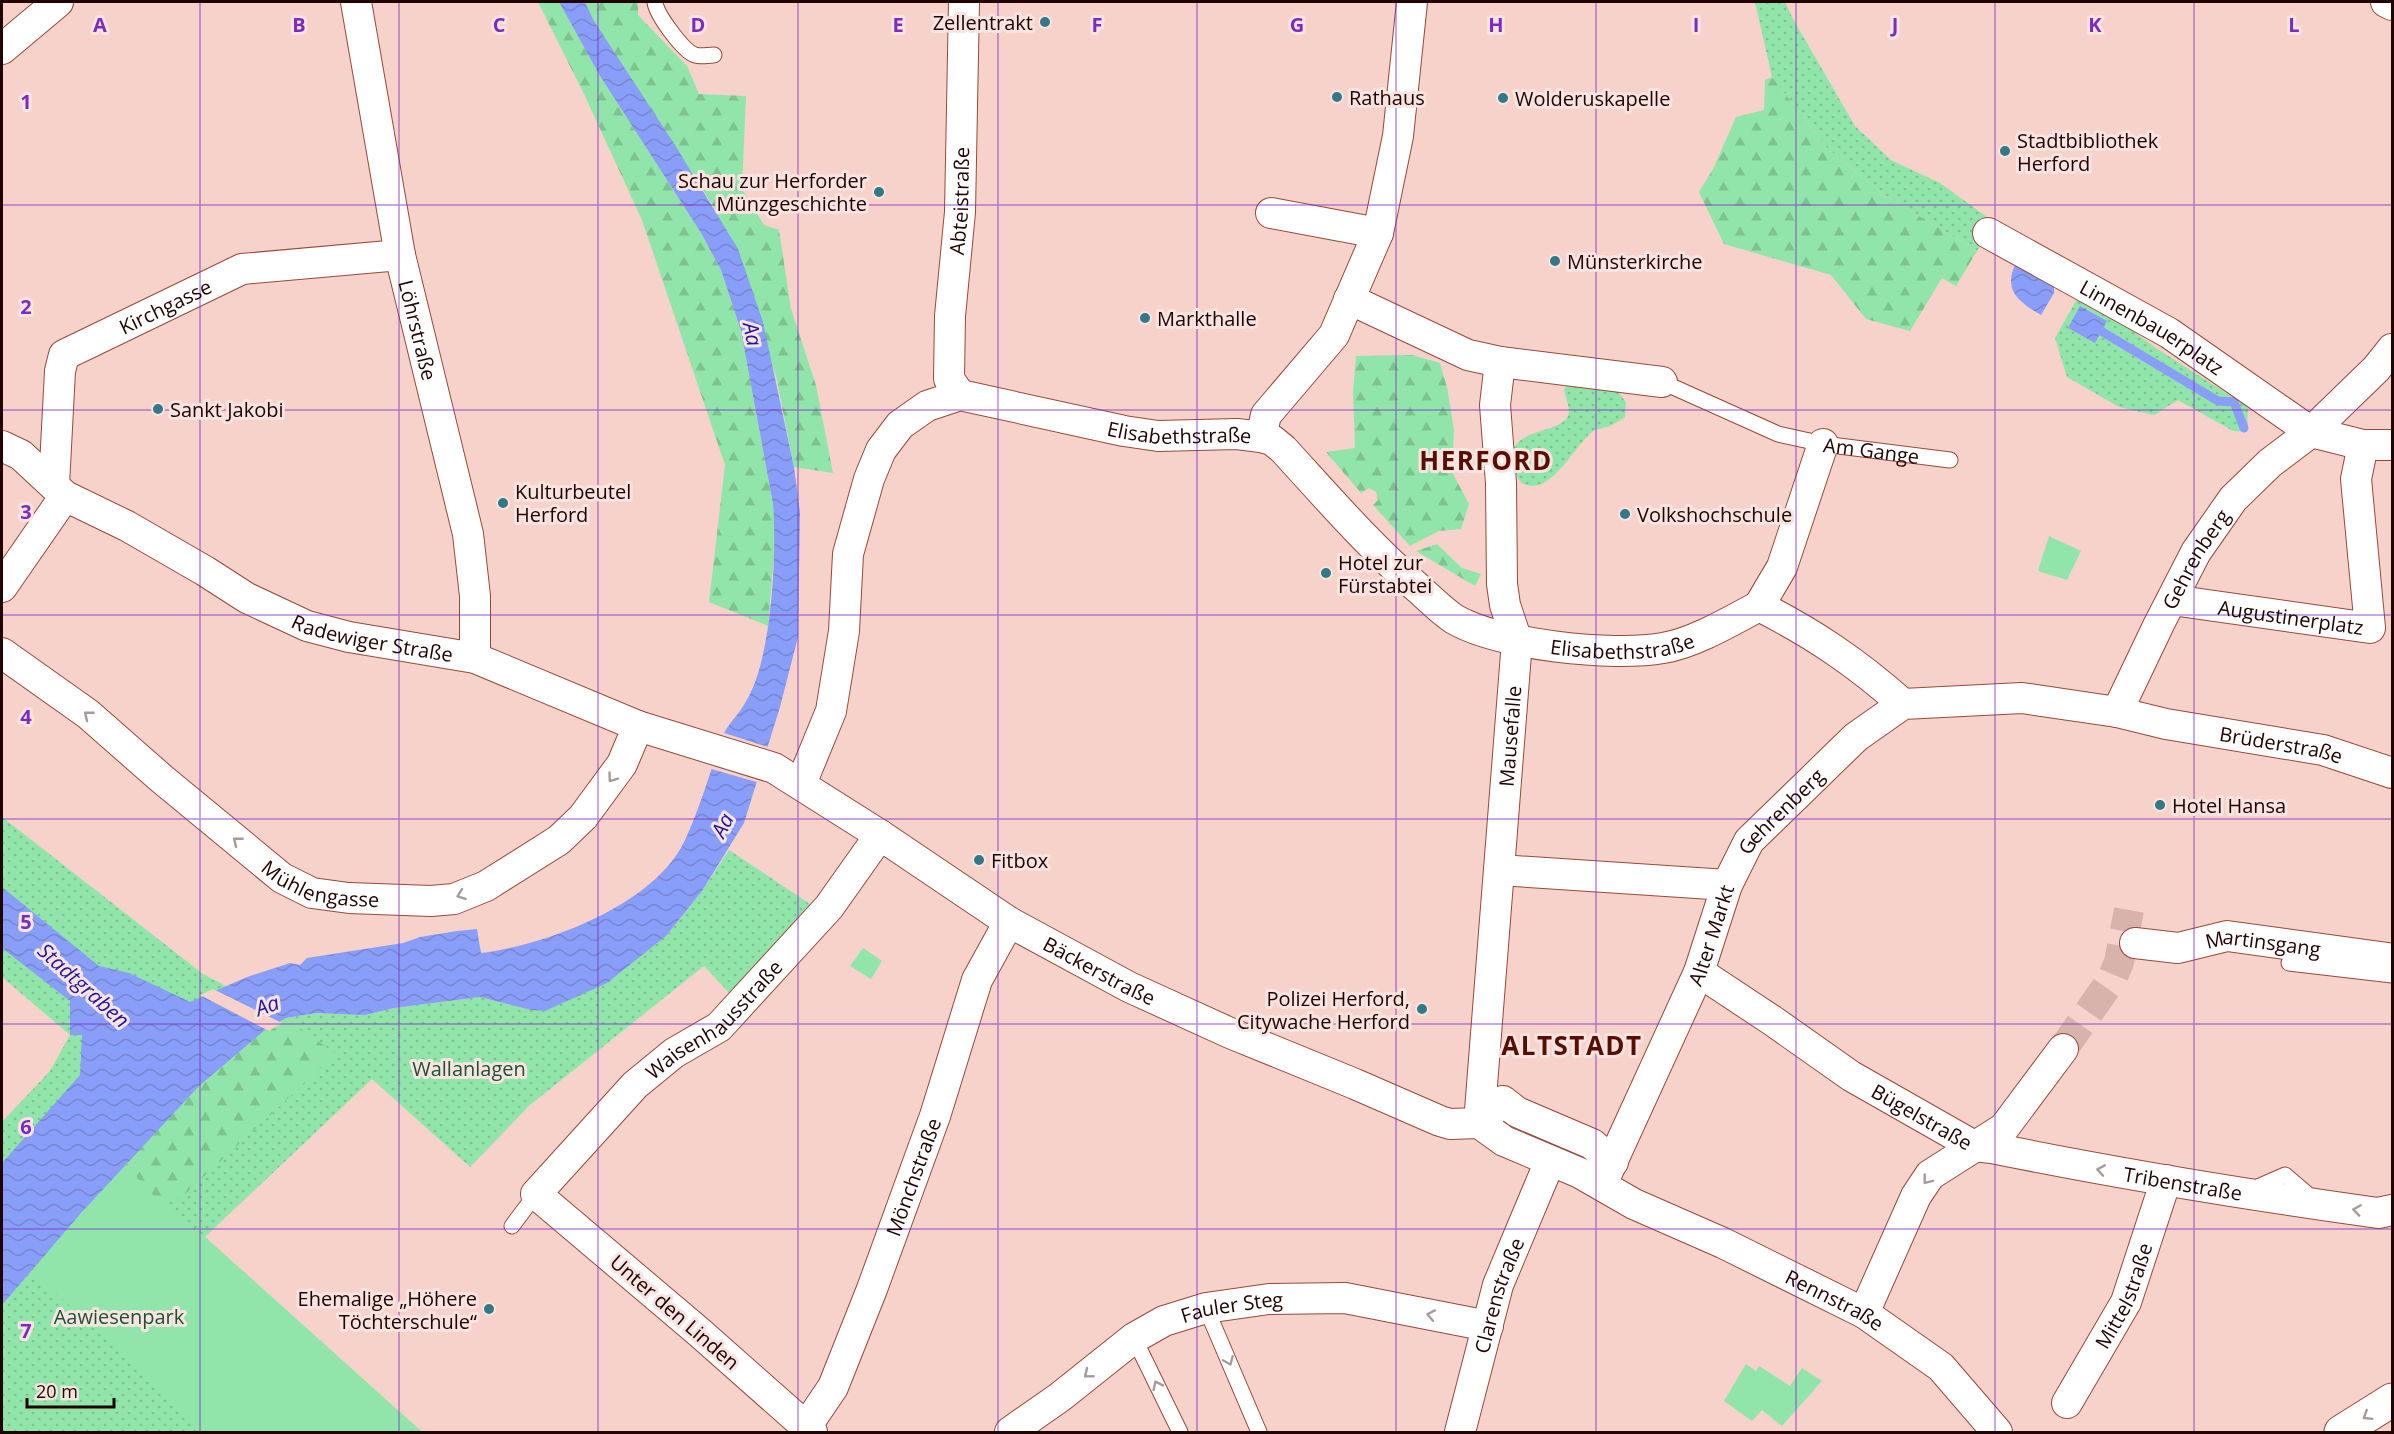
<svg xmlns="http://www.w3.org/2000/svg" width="2394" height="1434" font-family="'Open Sans',sans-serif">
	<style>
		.grass { fill: url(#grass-dots) }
		.forest { fill: url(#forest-firs) }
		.garden { fill: #91e5aa }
		.water { fill: url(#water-waves) }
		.pier { fill: #f7d2ca }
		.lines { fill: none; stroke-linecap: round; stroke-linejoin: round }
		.stream { stroke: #899ef8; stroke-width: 9 }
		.street-tunnel { stroke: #d7b3ac; stroke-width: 30; stroke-dasharray: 30 15; stroke-linecap: butt }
		.lane-casing { stroke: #974939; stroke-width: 17 }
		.street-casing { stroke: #974939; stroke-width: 32 }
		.secondary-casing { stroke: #974939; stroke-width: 35 }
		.lane { stroke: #fff; stroke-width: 15 }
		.street { stroke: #fff; stroke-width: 30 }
		.secondary { stroke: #fff; stroke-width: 33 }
		.oneway { stroke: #a69b99 }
		.grid { fill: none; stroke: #7b2cbf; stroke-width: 1.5; stroke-opacity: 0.55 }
		.poi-dot { fill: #337886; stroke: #f7e4e0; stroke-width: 2 }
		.labels { text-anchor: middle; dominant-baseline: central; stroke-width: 6; stroke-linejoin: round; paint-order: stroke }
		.poi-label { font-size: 20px; fill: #210401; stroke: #f7e4e0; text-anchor: start }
		.street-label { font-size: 20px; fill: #210401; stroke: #f7e4e0 }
		.park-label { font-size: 20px; fill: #1d5130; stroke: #f7e4e0 }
		.water-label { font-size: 21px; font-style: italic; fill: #23179c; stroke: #f7e4e0 }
		.district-label { font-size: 26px; font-weight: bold; letter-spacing: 1.5px; fill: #580f02; stroke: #f7e4e0 }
		.grid-label { font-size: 20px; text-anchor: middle; font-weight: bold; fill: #7b2cbf; stroke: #f7e4e0; stroke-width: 6; stroke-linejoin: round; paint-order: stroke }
	</style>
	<defs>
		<pattern id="grass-dots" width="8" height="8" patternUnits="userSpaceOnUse" patternTransform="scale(1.5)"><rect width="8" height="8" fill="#91e5aa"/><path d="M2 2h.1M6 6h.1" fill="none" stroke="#7dc390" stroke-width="1.8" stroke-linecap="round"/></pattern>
		<pattern id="forest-firs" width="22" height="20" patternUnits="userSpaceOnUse" patternTransform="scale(1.5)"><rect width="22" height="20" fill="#91e5aa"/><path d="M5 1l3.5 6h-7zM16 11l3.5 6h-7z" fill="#7dc390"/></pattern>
		<pattern id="water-waves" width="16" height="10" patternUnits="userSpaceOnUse" patternTransform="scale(1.5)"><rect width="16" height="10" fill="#899ef8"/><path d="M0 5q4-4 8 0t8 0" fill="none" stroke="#7686d3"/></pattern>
	</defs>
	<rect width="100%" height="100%" fill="#f7d2ca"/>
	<!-- grass -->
	<path class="grass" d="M 1755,2 L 1785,2 L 1793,19 L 1855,126 L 1891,160 L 1940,183 L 1994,222 L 1977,251 L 1884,195 L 1828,149 L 1772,77 Z
		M 2078,297 L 2106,312 L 2156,348 L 2248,407 L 2247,432 L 2233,431 L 2178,400 L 2154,415 L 2119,407 L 2067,377 L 2055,338 Z
		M 1571,381 L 1618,392 L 1626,402 L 1625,417 C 1620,420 1615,424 1609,426 C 1603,428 1596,429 1592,432 C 1575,446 1554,488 1531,486 C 1524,485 1520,483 1517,476 C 1495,425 1558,437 1568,416 C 1571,409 1565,396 1564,389 Z
		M 2,817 L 203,974 L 286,1018 L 316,1013 L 365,1015 L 394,1008 L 480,997 L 531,1010 L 666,936 L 702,891 L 729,850 L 819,910 L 731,995 L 704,966 L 530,1105 L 470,1167 L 372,1079 L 205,1237 L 422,1432 L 2,1432 L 2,1122 L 50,1071 L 70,1035 L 2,977 Z"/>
	<!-- forest -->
	<path class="forest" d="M 538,2 L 559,2 L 600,76 L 701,233 L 721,270 L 741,331 L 773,504 L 776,533 L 768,626 L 709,602 L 725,465 L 642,220 L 584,94 Z
		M 585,2 L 638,2 L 638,15 L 687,66 L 699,94 L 746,96 L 742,189 L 764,225 L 779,230 L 791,309 L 816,385 L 833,473 L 794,467 L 776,376 L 715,209 L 594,21 Z
		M 1772,77 L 1828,149 L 1884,195 L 1977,251 L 1956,286 L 1942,278 L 1910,331 L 1866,319 L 1831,275 L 1724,244 L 1699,192 L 1713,169 L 1736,117 L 1764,110 L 1765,80 Z
		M 1412,355 L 1440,363 L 1447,387 L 1454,430 L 1452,472 L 1469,504 L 1461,529 L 1439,531 L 1410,546 L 1373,505 L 1378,500 L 1376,492 L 1369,488 L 1361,493 L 1326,452 L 1355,448 L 1353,392 L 1356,356 Z
		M 1437,544 L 1462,568 L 1481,574 L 1475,586 L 1416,551 Z
		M 286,1018 L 336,1054 L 185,1194 L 134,1219 L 81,1213 L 199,1086 L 266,1029 Z"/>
	<!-- garden -->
	<path class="garden" d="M 2049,536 L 2081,551 L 2067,580 L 2038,571 Z
		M 863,948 L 882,961 L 871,979 L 850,966 Z
		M 126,1166 L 155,1197 L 205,1237 L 422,1432 L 206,1432 L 32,1271 L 81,1213 Z
		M 1746,1364 L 1756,1371 L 1759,1366 L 1790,1386 L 1802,1368 L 1822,1381 L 1782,1426 L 1762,1410 L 1752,1421 L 1724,1401 Z"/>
	<!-- water -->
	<path class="water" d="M 559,2 L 585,2 L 594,21 L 675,145 L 738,249 L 763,322 L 794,467 L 800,512 L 798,637 L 780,707 L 744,823 L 702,891 L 666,936 L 607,983 L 545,1011 L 531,1010 L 480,997 L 394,1008 L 365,1015 L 316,1013 L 286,1018 L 266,1029 L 199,1086 L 81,1213 L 2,1305 L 2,1163 L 80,1075 L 82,1035 L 70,1035 L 70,1001 L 2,948 L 2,887 L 99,966 L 129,973 L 190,1002 L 247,977 L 290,963 L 300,965 L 307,958 L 403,943 L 420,937 L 457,931 L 477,929 L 481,953 C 547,945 656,904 685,840 C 701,806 711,768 724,733 C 730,722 739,714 745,703 C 772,662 777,553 773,504 L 741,331 L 721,270 L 701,233 L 600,76 Z
		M 2018,259 L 2054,280 L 2054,293 L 2041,315 C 2015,300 2002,288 2018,259 Z
		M 2080,306 L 2107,321 L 2095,343 L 2068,328 Z"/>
	<!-- pier -->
	<path class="pier" d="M 721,732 L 771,748 L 760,783 L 708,768 Z
		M 213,989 L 282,1023 L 269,1031 L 200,995 Z"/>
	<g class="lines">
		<!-- stream -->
		<path class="stream" d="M 2101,331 L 2218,401 L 2234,402 L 2244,428"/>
		<!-- street-tunnel -->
		<path class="street-tunnel" d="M 2063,1049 L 2112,979 L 2119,962 L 2129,910"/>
		<defs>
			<g id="lane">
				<path d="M 655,2 C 656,14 683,51 695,55 C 701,57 708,55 714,55"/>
				<path id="s1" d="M 1662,382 L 1778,434 L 1823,444 L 1950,460"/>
				<path d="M 2289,963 L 2392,975"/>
				<path d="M 2253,1189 L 2285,1175 L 2313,1199"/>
				<path d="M 512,1226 L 536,1194"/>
				<path d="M 1206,1308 L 1259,1432"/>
				<path d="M 1134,1338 L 1180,1432"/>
			</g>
			<g id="street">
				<path id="s2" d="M 356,2 L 400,255 L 468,534 L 475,596 L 475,658"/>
				<path d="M 2386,2 L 2392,5"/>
				<path d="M 2,49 L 58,2"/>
				<path d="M 1271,213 L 1378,233"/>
				<path id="s3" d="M 1988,233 L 2169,333 L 2311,432 L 2363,445 L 2392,445"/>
				<path d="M 1349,299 L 1468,355 L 1500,362 L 1662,382"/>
				<path id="s4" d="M 960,395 L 949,379 L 950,316 L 960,212 L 964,2"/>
				<path d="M 1261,437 L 1266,415 L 1334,335 L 1378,233 L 1398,136 L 1412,2"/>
				<path id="s5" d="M 2,446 L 21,455 L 65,496 L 127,526 L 205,571 L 247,598 L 307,626 L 349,637 L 475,658 L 638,726 L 774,768 L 880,835 L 1009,922 L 1129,987 L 1230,1033 L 1355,1084 L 1440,1121 L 1450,1124 L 1479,1123 L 1504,1141 L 1580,1173 L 1634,1204 L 1723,1243 L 1864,1313 L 1941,1367 L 1997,1432"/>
				<path id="s6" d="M 54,485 L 60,371 L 64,355 L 242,269 L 400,255"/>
				<path d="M 2,587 L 65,496"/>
				<path id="s7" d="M 2172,600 L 2370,628 L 2356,479 L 2363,445"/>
				<path d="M 1759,606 C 1814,634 1857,663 1903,704"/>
				<path d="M 1759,606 L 1782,567 L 1823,444"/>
				<path id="s8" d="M 2,653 L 88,714 L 162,779 L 282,878 L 312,893 L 349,898 L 431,901 L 454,899 L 486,886 L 559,840 L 583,817 L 622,764 L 638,726"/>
				<path id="s9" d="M 2117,712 L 2159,624 L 2196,552 L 2233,499 L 2270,463 L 2311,432 L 2376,369 L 2392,349"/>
				<path id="s10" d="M 801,784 L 831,711 L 844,631 L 848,554 L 869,479 L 881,450 L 900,425 L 927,406 L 960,395 L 1124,431 L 1158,436 L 1237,434 L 1261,437 L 1272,440 L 1283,449 C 1327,497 1370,547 1419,589 C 1430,599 1442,611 1454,619 C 1499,645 1612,657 1663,648 C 1694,643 1731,621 1759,606"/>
				<path d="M 1499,870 L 1727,885"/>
				<path id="s11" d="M 2135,943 L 2178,948 L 2227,936 L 2388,958 L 2392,961"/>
				<path id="s12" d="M 1699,972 L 1773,1021 L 1851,1076 L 1974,1146 L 1992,1148 C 2120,1174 2249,1195 2378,1213 L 2392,1210"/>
				<path id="s13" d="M 1479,1123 L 1517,641 L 1505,605 L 1502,584 L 1501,483 L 1495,405 L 1500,362"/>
				<path d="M 1479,1123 L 1503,1101 L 1517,1112 L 1592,1144 L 1613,1162"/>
				<path id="s14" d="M 1602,1184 L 1699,972 L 1727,885 L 1749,841 L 1856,737 L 1903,704 L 2022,698 L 2117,712 L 2166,724 L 2323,750 L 2392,773"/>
				<path d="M 1864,1313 L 1916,1196 L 1930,1175 L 2004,1128 L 2063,1049"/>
				<path id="s15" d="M 2067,1403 L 2126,1302 L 2166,1180"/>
				<path id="s16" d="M 806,1427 L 833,1387 L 872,1289 L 935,1116 L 977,980 L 1009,922"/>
				<path id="s17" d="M 812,1432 L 699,1332 L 536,1194 L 635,1085 L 674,1053 L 719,1027 L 829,907 L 880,835"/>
				<path id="s18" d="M 1010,1432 L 1060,1397 L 1134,1338 L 1164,1321 L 1206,1308 L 1269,1299 L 1345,1298 L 1488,1326"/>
				<path id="s19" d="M 1460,1432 L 1498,1285 L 1550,1161"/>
			</g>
			<path id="secondary" d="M 2341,1432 L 2392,1400"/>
		</defs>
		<!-- lane casing -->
		<use href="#lane" class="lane-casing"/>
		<!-- street casing -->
		<use href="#street" class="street-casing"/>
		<!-- secondary casing -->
		<use href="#secondary" class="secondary-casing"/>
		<!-- lane -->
		<use href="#lane" class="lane"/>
		<!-- street -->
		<use href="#street" class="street"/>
		<!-- secondary -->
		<use href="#secondary" class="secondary"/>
	</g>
	<!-- one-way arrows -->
	<defs><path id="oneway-chevron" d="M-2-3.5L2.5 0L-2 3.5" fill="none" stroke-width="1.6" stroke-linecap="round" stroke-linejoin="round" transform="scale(1.5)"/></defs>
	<g class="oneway">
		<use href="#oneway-chevron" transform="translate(88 715) rotate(-141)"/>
		<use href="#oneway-chevron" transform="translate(612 778) rotate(126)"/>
		<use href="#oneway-chevron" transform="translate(237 841) rotate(-141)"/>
		<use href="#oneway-chevron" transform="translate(461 895) rotate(160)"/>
		<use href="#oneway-chevron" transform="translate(2101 1170) rotate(-170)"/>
		<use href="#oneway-chevron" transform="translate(1927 1180) rotate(128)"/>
		<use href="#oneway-chevron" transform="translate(2357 1210) rotate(-172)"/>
		<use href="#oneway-chevron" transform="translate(1431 1315) rotate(-169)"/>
		<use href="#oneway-chevron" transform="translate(1229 1361) rotate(67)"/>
		<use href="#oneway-chevron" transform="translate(1088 1374) rotate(141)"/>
		<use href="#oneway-chevron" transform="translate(1157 1385) rotate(-116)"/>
		<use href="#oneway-chevron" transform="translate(2367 1416) rotate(148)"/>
	</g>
	<!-- grid -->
	<path class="grid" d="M 200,2 L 200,1432M 399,2 L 399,1432M 598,2 L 598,1432M 798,2 L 798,1432M 998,2 L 998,1432M 1197,2 L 1197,1432M 1396,2 L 1396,1432M 1596,2 L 1596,1432M 1796,2 L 1796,1432M 1995,2 L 1995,1432M 2194,2 L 2194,1432M 2,205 L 2392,205M 2,410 L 2392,410M 2,615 L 2392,615M 2,819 L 2392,819M 2,1024 L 2392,1024M 2,1229 L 2392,1229"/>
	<!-- markers -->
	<g class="poi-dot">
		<circle cx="1045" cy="22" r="6"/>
		<circle cx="1337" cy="97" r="6"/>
		<circle cx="1503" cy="98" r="6"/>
		<circle cx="2005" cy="151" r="6"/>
		<circle cx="879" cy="192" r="6"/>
		<circle cx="1555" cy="261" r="6"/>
		<circle cx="1145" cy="318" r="6"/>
		<circle cx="158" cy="409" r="6"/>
		<circle cx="503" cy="503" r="6"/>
		<circle cx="1625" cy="514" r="6"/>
		<circle cx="1326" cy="573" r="6"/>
		<circle cx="2160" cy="805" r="6"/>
		<circle cx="979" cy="860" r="6"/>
		<circle cx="1422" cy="1009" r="6"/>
		<circle cx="489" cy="1309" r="6"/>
	</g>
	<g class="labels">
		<!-- poi labels -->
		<g class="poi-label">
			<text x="1033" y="22" text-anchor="end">Zellentrakt</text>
			<text x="1349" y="97">Rathaus</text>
			<text x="1515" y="98">Wolderuskapelle</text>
			<text x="2017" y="140">Stadtbibliothek<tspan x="2017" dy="23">Herford</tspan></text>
			<text x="867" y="180" text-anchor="end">Schau zur Herforder<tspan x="867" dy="23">Münzgeschichte</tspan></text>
			<text x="1567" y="261">Münsterkirche</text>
			<text x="1157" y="318">Markthalle</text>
			<text x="170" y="409">Sankt Jakobi</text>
			<text x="515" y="491">Kulturbeutel<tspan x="515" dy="23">Herford</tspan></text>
			<text x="1637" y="514">Volkshochschule</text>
			<text x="1338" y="562">Hotel zur<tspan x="1338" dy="23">Fürstabtei</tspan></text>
			<text x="2172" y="805">Hotel Hansa</text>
			<text x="991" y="860">Fitbox</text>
			<text x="1410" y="998" text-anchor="end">Polizei Herford,<tspan x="1410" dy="23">Citywache Herford</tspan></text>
			<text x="477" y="1298" text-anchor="end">Ehemalige „Höhere<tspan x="477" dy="23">Töchterschule“</tspan></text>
		</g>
		<!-- street labels -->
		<g class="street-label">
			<text stroke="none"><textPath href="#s4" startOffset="198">Abteistraße</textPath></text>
			<text stroke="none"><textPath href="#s6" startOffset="243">Kirchgasse</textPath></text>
			<text stroke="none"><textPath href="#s3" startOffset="189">Linnenbauerplatz</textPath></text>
			<text stroke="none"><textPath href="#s2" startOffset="334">Löhrstraße</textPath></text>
			<text stroke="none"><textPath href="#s10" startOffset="669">Elisabethstraße</textPath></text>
			<text stroke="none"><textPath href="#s1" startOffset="222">Am Gange</textPath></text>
			<text stroke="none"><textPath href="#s9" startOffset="172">Gehrenberg</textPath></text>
			<text stroke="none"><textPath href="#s7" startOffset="120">Augustinerplatz</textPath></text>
			<text stroke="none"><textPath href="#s5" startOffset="423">Radewiger Straße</textPath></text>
			<text stroke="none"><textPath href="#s10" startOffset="1191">Elisabethstraße</textPath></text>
			<text stroke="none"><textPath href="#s13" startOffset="388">Mausefalle</textPath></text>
			<text stroke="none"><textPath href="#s14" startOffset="963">Brüderstraße</textPath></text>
			<text stroke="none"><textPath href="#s14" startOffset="417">Gehrenberg</textPath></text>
			<text stroke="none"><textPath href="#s8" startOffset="399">Mühlengasse</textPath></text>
			<text stroke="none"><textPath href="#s14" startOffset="272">Alter Markt</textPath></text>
			<text stroke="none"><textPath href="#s11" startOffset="130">Martinsgang</textPath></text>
			<text stroke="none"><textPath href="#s5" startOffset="1230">Bäckerstraße</textPath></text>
			<text stroke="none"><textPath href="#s17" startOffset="615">Waisenhausstraße</textPath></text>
			<text stroke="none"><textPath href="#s12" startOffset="266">Bügelstraße</textPath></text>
			<text stroke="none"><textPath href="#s16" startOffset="273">Mönchstraße</textPath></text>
			<text stroke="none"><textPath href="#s12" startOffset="538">Tribenstraße</textPath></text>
			<text stroke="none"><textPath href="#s15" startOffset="122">Mittelstraße</textPath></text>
			<text stroke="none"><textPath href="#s19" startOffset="142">Clarenstraße</textPath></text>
			<text stroke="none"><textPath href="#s5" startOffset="2040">Rennstraße</textPath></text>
			<text stroke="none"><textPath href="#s18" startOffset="260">Fauler Steg</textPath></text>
			<text transform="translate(675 1312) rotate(41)">Unter den Linden</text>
		</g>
		<!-- park labels -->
		<g class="park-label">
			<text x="469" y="1068">Wallanlagen</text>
			<text x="119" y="1316">Aawiesenpark</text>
		</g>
		<!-- water labels -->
		<g class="water-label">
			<text transform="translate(753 334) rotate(78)">Aa</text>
			<text transform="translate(722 825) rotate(-63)">Aa</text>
			<text transform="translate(84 985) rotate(42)">Stadtgraben</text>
			<text transform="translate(267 1005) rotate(-19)">Aa</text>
		</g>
		<!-- district labels -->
		<g class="district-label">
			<text x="1486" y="460">HERFORD</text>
			<text x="1572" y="1045">ALTSTADT</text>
		</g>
	</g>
	<g class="grid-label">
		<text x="100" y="32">A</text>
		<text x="299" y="32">B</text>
		<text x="499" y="32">C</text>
		<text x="698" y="32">D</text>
		<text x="898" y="32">E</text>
		<text x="1097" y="32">F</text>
		<text x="1297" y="32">G</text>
		<text x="1496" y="32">H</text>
		<text x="1696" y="32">I</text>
		<text x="1895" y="32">J</text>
		<text x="2095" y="32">K</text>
		<text x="2294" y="32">L</text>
		<text x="26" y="109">1</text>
		<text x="26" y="314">2</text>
		<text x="26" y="519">3</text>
		<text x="26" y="724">4</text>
		<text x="26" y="929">5</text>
		<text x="26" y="1134">6</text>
		<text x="26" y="1338">7</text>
	</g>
	<!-- border -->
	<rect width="2394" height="1434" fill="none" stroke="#210401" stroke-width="6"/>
	<!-- scale -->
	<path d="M27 1398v9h87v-9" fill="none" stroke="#210401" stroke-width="3"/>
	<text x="36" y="1398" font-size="18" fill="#210401" stroke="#f7e4e0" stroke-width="4.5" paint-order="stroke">20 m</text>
</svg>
